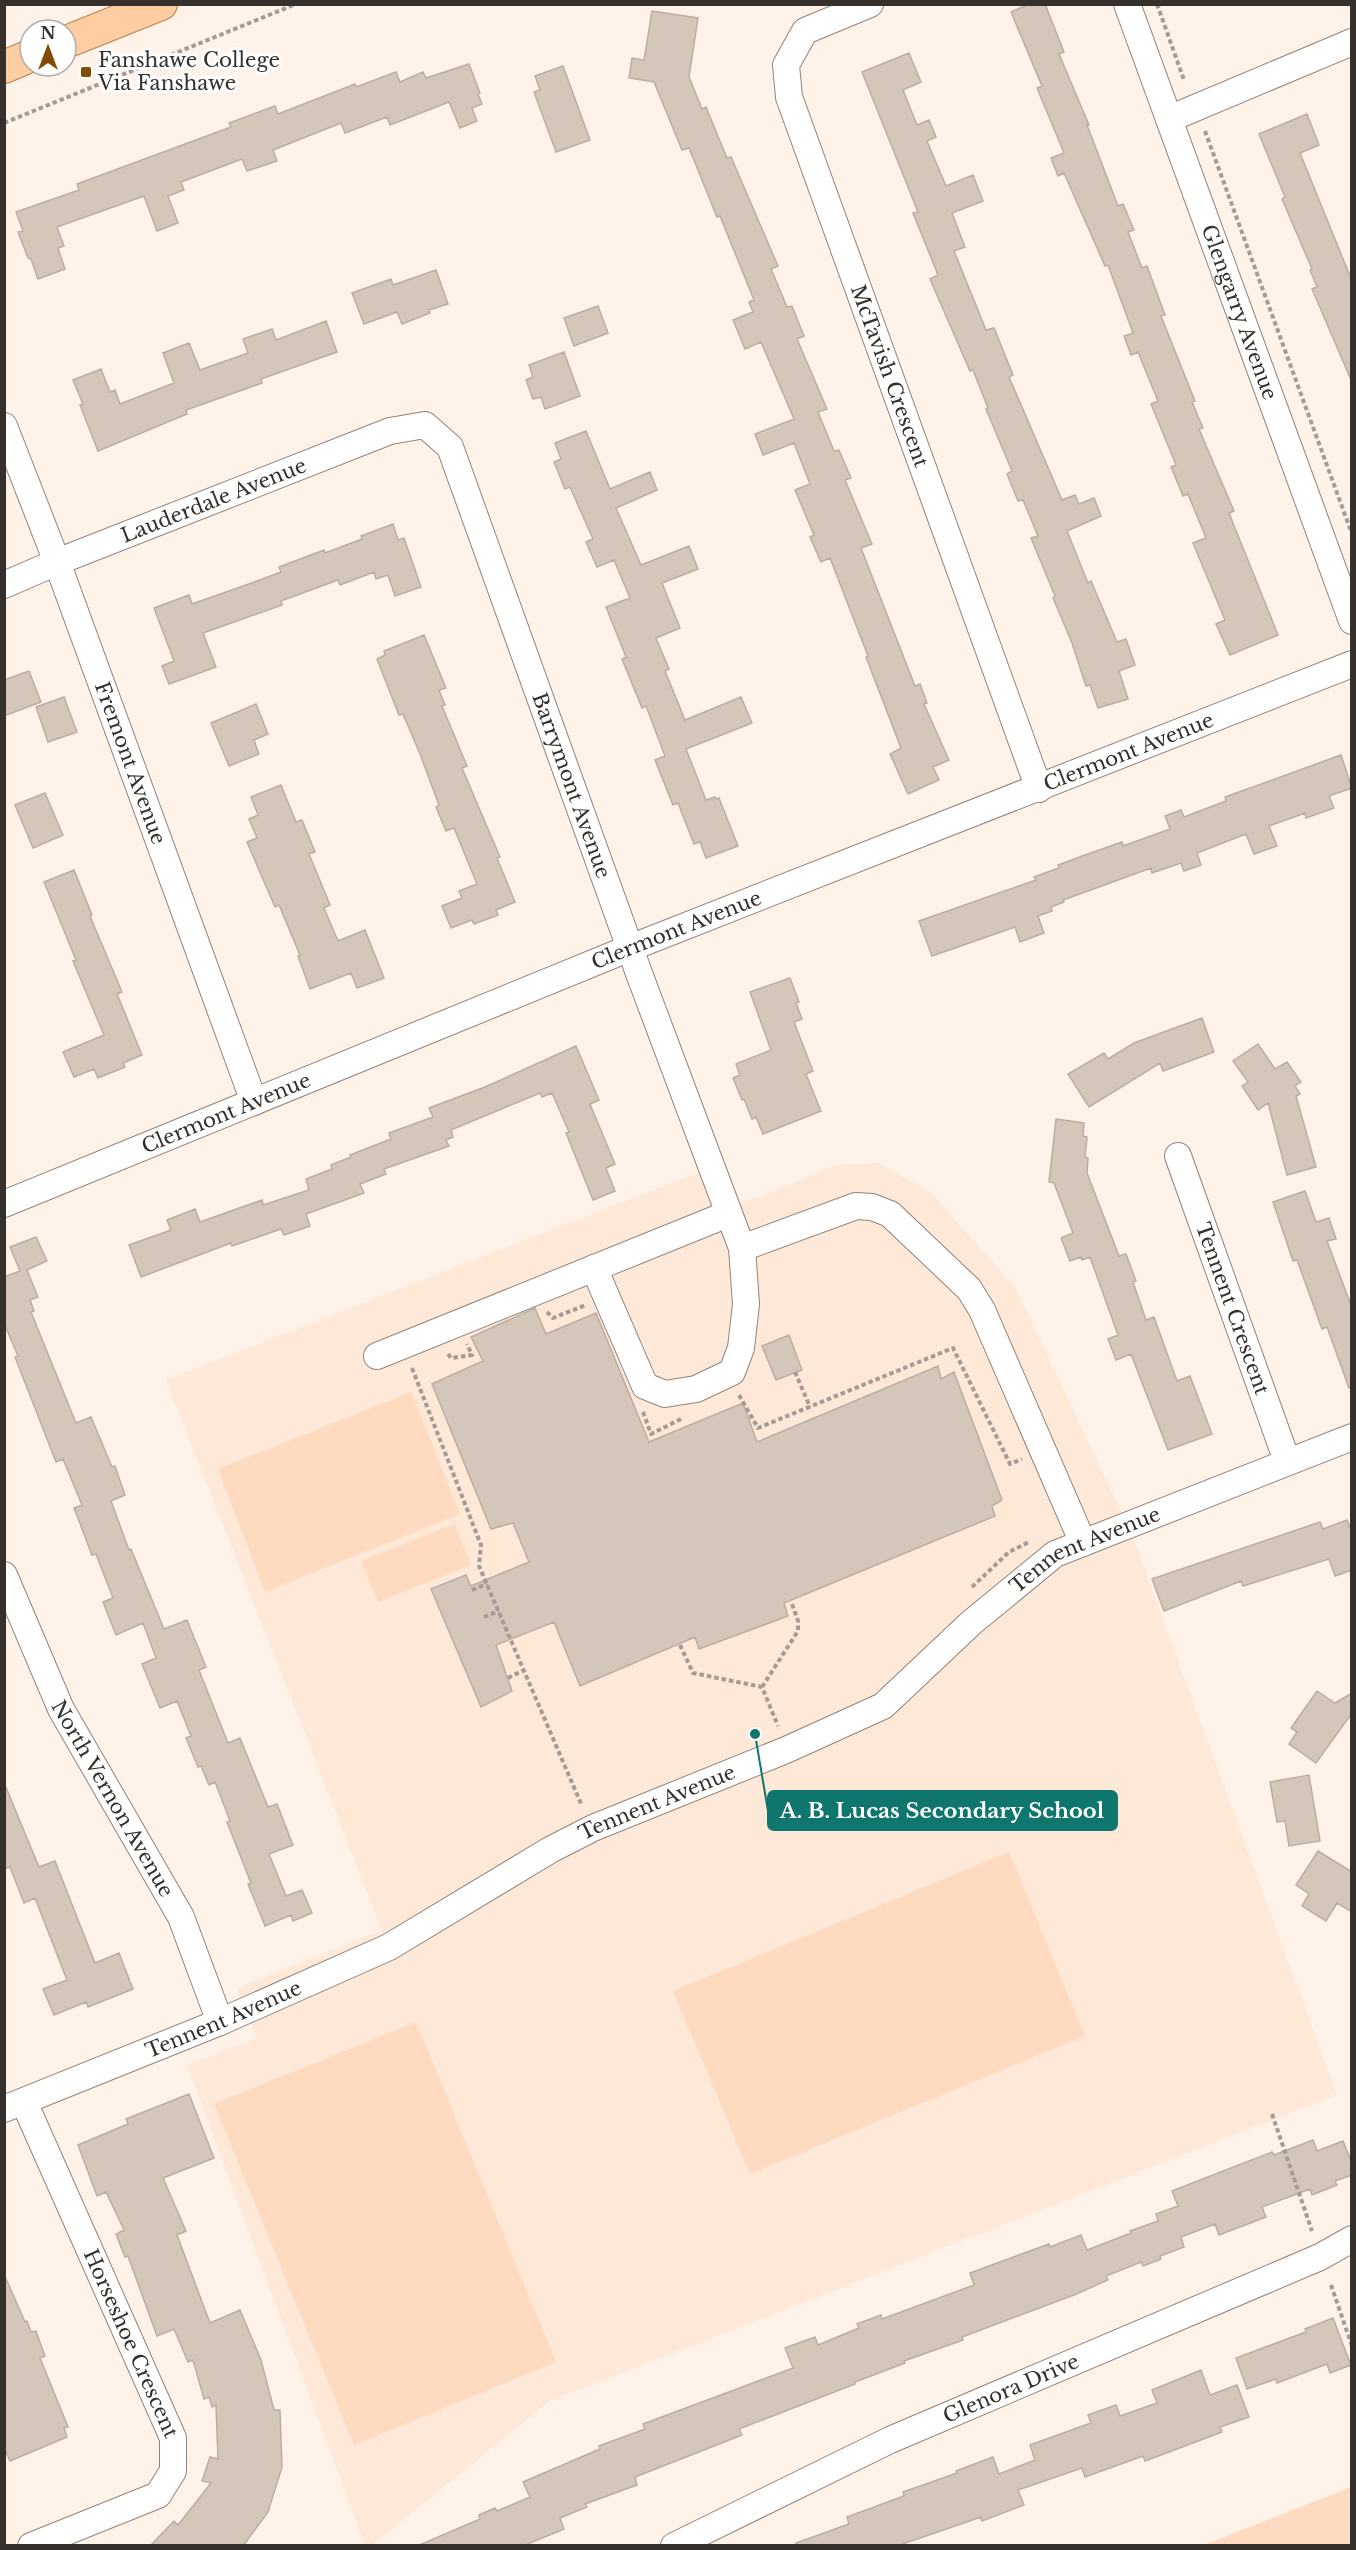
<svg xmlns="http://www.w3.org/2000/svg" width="1356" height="2550" font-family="'Libre Baskerville',serif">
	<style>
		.built { fill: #fee9d8 }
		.green { fill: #fedbc0 }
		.building { fill: #d5c6ba; stroke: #bcada2; stroke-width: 1.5 }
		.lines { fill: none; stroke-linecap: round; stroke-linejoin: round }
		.minor-casing { stroke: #918378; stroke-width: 28 }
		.major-casing { stroke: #b7804f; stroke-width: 34 }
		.path { stroke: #a59b94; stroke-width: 4; stroke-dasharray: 4.5 3; stroke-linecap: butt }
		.minor { stroke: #fff; stroke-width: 26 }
		.major { stroke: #fecda1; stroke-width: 32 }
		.poi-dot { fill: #854a03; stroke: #fff; stroke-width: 2 }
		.labels { text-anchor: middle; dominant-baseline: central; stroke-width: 6; stroke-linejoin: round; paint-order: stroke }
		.poi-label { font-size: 20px; fill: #36302c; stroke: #fff; text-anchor: start }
		.street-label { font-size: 20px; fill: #36302c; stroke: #fff }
		.leader { fill: none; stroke: #0f766e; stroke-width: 2 }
		.callout-dot { fill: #0f766e; stroke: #fff; stroke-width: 2 }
		.callout { fill: #0f766e; stroke: #0f766e; stroke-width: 2 }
		.callout-label { font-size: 21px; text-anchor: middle; font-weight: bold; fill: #fff }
	</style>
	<rect width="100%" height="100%" fill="#fff2e9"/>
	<!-- built -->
	<path class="built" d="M 879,1163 L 931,1193 L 1015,1287 L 1133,1537 L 1337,2095 L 550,2401 L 372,2545 L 365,2545 L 187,2065 L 257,2038 L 238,1988 L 382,1930 L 166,1380 L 697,1173 L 735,1204 L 746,1202 L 837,1165 Z"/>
	<!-- green -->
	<path class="green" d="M 411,1392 L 460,1514 L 265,1592 L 218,1469 Z
		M 455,1524 L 471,1565 L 378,1602 L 361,1561 Z
		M 1009,1852 L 1085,2036 L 750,2174 L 673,1991 Z
		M 416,2022 L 556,2362 L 354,2445 L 214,2104 Z
		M 1351,2487 L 1351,2545 L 1204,2545 Z"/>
	<!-- building -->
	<path class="building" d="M 1029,4 L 1045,4 L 1064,52 L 1059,54 L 1089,125 L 1087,125 L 1118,206 L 1123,204 L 1134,230 L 1128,232 L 1142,268 L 1147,266 L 1165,315 L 1161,316 L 1195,401 L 1192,402 L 1203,428 L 1199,429 L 1234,511 L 1229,513 L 1278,635 L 1230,655 L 1216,624 L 1225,620 L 1193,543 L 1206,538 L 1188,494 L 1183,496 L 1171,467 L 1176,465 L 1151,404 L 1158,401 L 1138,352 L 1131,355 L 1124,336 L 1133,333 L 1108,265 L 1105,266 L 1064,173 L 1058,176 L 1051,158 L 1064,153 L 1037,88 L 1042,86 L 1011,12 Z
		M 652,11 L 698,18 L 689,77 L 702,109 L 706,107 L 727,158 L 731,157 L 778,266 L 771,269 L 787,307 L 792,306 L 804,336 L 797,339 L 827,409 L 818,412 L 834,451 L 839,450 L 851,478 L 845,480 L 872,544 L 861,548 L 915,686 L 920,684 L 927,703 L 924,704 L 949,760 L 933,767 L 939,780 L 908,794 L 890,754 L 901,748 L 866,657 L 868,656 L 830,558 L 821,562 L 810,537 L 814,535 L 795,490 L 810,484 L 794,443 L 763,455 L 755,434 L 794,419 L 761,342 L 745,349 L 733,320 L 753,312 L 749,302 L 754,300 L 720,216 L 717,217 L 689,148 L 682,150 L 654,82 L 629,78 L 632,58 L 644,60 Z
		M 909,53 L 921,82 L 903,90 L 917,125 L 929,120 L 936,137 L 927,141 L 946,186 L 973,175 L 983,201 L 952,213 L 965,247 L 954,251 L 986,330 L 994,328 L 1013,375 L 1009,377 L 1062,500 L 1075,495 L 1079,504 L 1094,498 L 1101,516 L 1067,531 L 1088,583 L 1091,581 L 1117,642 L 1126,639 L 1135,665 L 1119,671 L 1128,699 L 1098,708 L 1090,685 L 1086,686 L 1072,643 L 1053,598 L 1055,596 L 1031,538 L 1038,536 L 1023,500 L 1018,501 L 1007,474 L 1012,471 L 986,409 L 988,408 L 973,370 L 970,371 L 930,279 L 938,275 L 913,213 L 918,212 L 862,72 Z
		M 469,64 L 480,93 L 478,94 L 482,104 L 472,108 L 477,121 L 460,128 L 449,102 L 390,125 L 387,117 L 345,133 L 341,123 L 273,150 L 277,161 L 247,171 L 242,159 L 181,182 L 184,190 L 168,196 L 178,223 L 157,231 L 144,196 L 57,227 L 64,246 L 58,248 L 65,269 L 38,279 L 31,259 L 28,258 L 18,232 L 23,231 L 16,212 L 79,190 L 77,184 L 231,127 L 229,123 L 275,106 L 278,114 L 355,84 L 356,87 L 396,72 L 400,82 L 423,72 L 426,78 Z
		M 563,66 L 590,140 L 556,152 L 534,92 L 540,90 L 535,76 Z
		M 1307,114 L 1319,145 L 1300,153 L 1352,281 L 1351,380 L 1312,289 L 1317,287 L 1310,270 L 1312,269 L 1282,199 L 1285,197 L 1259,134 Z
		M 436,270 L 448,304 L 429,310 L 430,313 L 402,324 L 397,312 L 364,324 L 352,293 L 391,279 L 393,285 Z
		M 598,306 L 608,333 L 574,346 L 564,318 Z
		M 326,321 L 337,352 L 261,379 L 262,383 L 186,410 L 187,414 L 98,451 L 80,405 L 83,404 L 73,380 L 101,369 L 110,392 L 115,390 L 120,404 L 174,383 L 163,353 L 189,343 L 200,370 L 248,353 L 243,339 L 272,329 L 276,340 Z
		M 564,352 L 580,396 L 545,409 L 541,397 L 533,399 L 526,380 L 533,377 L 529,365 Z
		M 586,431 L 610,489 L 650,472 L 657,490 L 616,508 L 641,565 L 689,546 L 698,569 L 662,583 L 680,628 L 656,638 L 669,669 L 665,671 L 685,720 L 741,697 L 752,723 L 686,749 L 706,800 L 715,797 L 716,799 L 719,798 L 738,846 L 706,858 L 700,842 L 694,844 L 678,803 L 673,805 L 655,760 L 665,756 L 646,706 L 642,708 L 622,659 L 626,657 L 606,607 L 630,598 L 614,560 L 597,567 L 586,542 L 593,539 L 570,487 L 565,489 L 554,462 L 561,459 L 555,443 Z
		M 393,524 L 398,540 L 404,538 L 421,587 L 395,596 L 388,575 L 376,579 L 374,572 L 340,585 L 338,580 L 281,601 L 282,605 L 203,633 L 216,667 L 169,684 L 162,666 L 174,661 L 154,608 L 189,595 L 192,604 L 246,585 L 281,572 L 279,567 L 324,550 L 325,553 L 362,539 L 361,536 Z
		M 424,635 L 446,688 L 439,690 L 445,705 L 442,706 L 467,766 L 462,768 L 500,857 L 497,858 L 515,902 L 496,910 L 498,915 L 474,924 L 472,920 L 451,928 L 442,906 L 462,898 L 459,891 L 477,884 L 454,828 L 446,831 L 436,807 L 439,805 L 420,754 L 403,714 L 399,715 L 377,659 L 385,655 L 384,651 Z
		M 29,671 L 41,702 L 4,716 L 4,680 Z
		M 64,697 L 77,732 L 48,742 L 36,707 Z
		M 256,704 L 268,734 L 254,740 L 259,754 L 229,766 L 211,723 Z
		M 1341,755 L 1352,788 L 1329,796 L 1334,808 L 1306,818 L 1305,813 L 1269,826 L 1277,846 L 1254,854 L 1246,834 L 1197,853 L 1201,865 L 1184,871 L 1181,863 L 1152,873 L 1151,868 L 1063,900 L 1064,902 L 1051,907 L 1052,911 L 1038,916 L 1044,933 L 1020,942 L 1015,927 L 932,956 L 919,921 L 1036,880 L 1034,877 L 1059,868 L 1058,865 L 1085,855 L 1122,842 L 1123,846 L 1170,829 L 1165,816 L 1181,810 L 1184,817 L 1226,801 L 1225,797 Z
		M 281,785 L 296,822 L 302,820 L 315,852 L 309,854 L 330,905 L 324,908 L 338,941 L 365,930 L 384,978 L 357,988 L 351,973 L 310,989 L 298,956 L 300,955 L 279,905 L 275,907 L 247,842 L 257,838 L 249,819 L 258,815 L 251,797 Z
		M 45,793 L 63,835 L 33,848 L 15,805 Z
		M 74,870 L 92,915 L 90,916 L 122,992 L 117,994 L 142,1055 L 123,1063 L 125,1067 L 98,1078 L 94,1069 L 74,1077 L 63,1052 L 104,1035 L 73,961 L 76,960 L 44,882 Z
		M 790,978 L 799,1002 L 796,1003 L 802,1019 L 794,1022 L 813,1071 L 806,1074 L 821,1111 L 763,1134 L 756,1117 L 752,1119 L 744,1099 L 742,1100 L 733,1078 L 740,1075 L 736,1064 L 771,1050 L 750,992 Z
		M 1202,1018 L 1214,1052 L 1163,1071 L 1160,1063 L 1089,1107 L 1068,1074 L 1104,1053 L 1108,1059 L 1134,1043 Z
		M 1258,1044 L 1275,1069 L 1287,1062 L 1301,1082 L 1295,1086 L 1300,1094 L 1296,1096 L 1316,1167 L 1287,1175 L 1268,1103 L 1258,1110 L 1242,1086 L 1248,1082 L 1233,1061 Z
		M 576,1046 L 599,1100 L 590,1104 L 615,1164 L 606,1168 L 615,1191 L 593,1200 L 566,1133 L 569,1132 L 552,1093 L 542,1097 L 540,1093 L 451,1130 L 453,1137 L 446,1140 L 449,1146 L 384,1169 L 386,1174 L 360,1184 L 364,1193 L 306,1214 L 310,1226 L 284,1235 L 281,1229 L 232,1246 L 231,1243 L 141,1277 L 129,1245 L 171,1230 L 167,1220 L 195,1209 L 200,1222 L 262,1200 L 263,1205 L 309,1190 L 306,1179 L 332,1169 L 331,1165 L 351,1157 L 350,1155 L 391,1139 L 389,1133 L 433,1117 L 429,1108 L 485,1087 Z
		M 1056,1119 L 1084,1123 L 1083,1136 L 1087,1137 L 1085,1157 L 1088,1158 L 1087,1173 L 1119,1256 L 1126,1254 L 1136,1281 L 1133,1282 L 1146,1320 L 1154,1317 L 1177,1381 L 1190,1376 L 1212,1434 L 1168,1450 L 1131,1354 L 1116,1360 L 1108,1339 L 1118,1335 L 1090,1257 L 1082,1260 L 1081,1257 L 1070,1261 L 1061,1238 L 1073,1233 L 1054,1183 L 1049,1182 Z
		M 1305,1191 L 1316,1222 L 1329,1218 L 1336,1239 L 1327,1241 L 1352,1308 L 1352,1388 L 1349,1388 L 1327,1327 L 1322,1329 L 1297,1260 L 1293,1261 L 1273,1202 Z
		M 36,1237 L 47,1261 L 27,1270 L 38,1297 L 30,1300 L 34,1311 L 31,1312 L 76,1423 L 91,1417 L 112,1467 L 115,1466 L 125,1495 L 111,1501 L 129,1550 L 131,1549 L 164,1629 L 187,1620 L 206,1667 L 199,1670 L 228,1743 L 240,1738 L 268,1807 L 277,1804 L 293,1845 L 269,1854 L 286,1896 L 302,1890 L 312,1913 L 293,1921 L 291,1915 L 265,1926 L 248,1884 L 251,1883 L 227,1822 L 230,1821 L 215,1782 L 209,1785 L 201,1766 L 198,1767 L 186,1738 L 191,1736 L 177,1701 L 160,1708 L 142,1664 L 156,1658 L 143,1623 L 116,1635 L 103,1602 L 113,1598 L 96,1554 L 92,1555 L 74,1508 L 82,1505 L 63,1459 L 56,1462 L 15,1357 L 18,1356 L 4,1323 L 4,1277 L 20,1271 L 10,1247 Z
		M 535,1308 L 546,1334 L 596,1313 L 649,1442 L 743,1403 L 757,1442 L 938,1366 L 941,1379 L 954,1372 L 1002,1500 L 992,1506 L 995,1516 L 784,1603 L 788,1616 L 699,1649 L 695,1637 L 580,1686 L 554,1622 L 496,1645 L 512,1691 L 481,1707 L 431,1589 L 466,1575 L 471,1586 L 529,1562 L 513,1523 L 491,1529 L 432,1384 L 483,1361 L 471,1337 Z
		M 789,1335 L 802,1370 L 776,1380 L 762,1346 Z
		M 1347,1520 L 1352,1532 L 1352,1570 L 1335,1576 L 1329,1559 L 1243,1586 L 1241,1581 L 1164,1611 L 1152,1579 L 1320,1522 L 1323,1529 Z
		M 1317,1691 L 1335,1703 L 1352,1693 L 1352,1713 L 1316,1763 L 1289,1744 L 1297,1732 L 1291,1728 Z
		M 1309,1775 L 1320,1841 L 1289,1846 L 1285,1821 L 1277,1822 L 1270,1782 Z
		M 5,1785 L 39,1867 L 55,1861 L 95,1963 L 119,1953 L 133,1989 L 88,2007 L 86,2002 L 54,2015 L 43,1989 L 67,1980 L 35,1898 L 24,1903 L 10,1867 L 4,1869 Z
		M 1318,1851 L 1352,1872 L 1352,1912 L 1337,1903 L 1326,1921 L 1302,1906 L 1309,1894 L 1296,1885 Z
		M 189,2094 L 214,2158 L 163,2178 L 186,2231 L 177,2235 L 210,2323 L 240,2310 L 261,2360 L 274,2410 L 280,2410 L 282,2467 L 268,2512 L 243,2546 L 150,2546 L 174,2521 L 178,2525 L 211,2483 L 202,2481 L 210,2457 L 218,2459 L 216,2405 L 212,2407 L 209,2397 L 204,2399 L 193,2360 L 188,2362 L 174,2329 L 157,2336 L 128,2256 L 125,2257 L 116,2234 L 124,2230 L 106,2192 L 97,2196 L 78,2145 L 128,2124 L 126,2119 Z
		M 1313,2140 L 1317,2151 L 1343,2141 L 1352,2163 L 1352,2175 L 1335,2181 L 1337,2185 L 1312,2195 L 1310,2189 L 1262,2207 L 1266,2217 L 1219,2235 L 1215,2224 L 1181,2237 L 1184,2247 L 1160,2256 L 1161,2259 L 1143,2266 L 1141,2262 L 1106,2276 L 1108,2280 L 1074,2295 L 962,2337 L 963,2340 L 904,2361 L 905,2363 L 855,2382 L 855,2384 L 739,2429 L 742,2435 L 635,2477 L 637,2485 L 585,2504 L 587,2507 L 560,2518 L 564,2529 L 523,2546 L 417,2546 L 480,2519 L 479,2515 L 495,2508 L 497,2511 L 530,2497 L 523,2482 L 600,2449 L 599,2446 L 645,2429 L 643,2424 L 793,2368 L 785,2348 L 815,2337 L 818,2345 L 859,2328 L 857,2324 L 881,2315 L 882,2319 L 974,2285 L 970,2273 L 1049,2244 L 1050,2247 L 1081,2235 L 1087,2250 L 1131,2233 L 1130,2231 L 1158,2221 L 1156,2214 L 1178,2206 L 1172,2191 L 1272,2152 L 1274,2155 Z
		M 4,2274 L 25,2322 L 27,2321 L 31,2332 L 36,2331 L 45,2356 L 40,2358 L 68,2427 L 64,2428 L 67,2437 L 10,2461 L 4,2447 Z
		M 1333,2318 L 1351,2365 L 1330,2373 L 1327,2364 L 1277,2383 L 1276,2379 L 1247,2389 L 1236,2358 L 1306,2332 L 1305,2329 Z
		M 1201,2370 L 1210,2395 L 1237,2385 L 1249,2417 L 1220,2427 L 1222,2432 L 1145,2461 L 1143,2456 L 1085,2477 L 1082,2468 L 1018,2490 L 1024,2505 L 982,2521 L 981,2517 L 897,2546 L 796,2546 L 796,2543 L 849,2524 L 847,2517 L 904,2496 L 903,2492 L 957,2473 L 956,2471 L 993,2457 L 999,2474 L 1035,2460 L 1030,2445 L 1091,2423 L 1088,2415 L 1116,2405 L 1120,2416 L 1157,2403 L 1152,2390 Z"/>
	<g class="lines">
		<defs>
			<g id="minor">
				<path id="s1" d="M 870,4 L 805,31 L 786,65 L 789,97 L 1039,789"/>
				<path id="s2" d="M 1127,4 L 1352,621"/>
				<path d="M 1169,119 L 1352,42"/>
				<path id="s3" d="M 4,426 L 57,562 L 254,1102"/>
				<path id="s4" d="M 4,585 L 57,562 L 390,431 L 425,425 L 450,447 L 640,976 L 742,1248 L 746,1304 L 741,1348 L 732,1372 L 696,1389 L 665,1394 L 645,1386 L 594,1268"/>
				<path id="s5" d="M 1178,1156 L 1287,1461"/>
				<path id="s6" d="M 4,1204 L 630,948 L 1352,664"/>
				<path d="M 742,1248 L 856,1206 L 872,1207 L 890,1214 L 969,1289 L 982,1310 L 1083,1543"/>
				<path d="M 377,1356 L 728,1214"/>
				<path id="s7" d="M 4,1575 L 61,1709 L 181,1917 L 220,2022"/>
				<path id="s8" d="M 24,2102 L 173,2438 L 173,2471 L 158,2495 L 31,2546"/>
				<path id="s9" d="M 4,2109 L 220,2022 L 389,1947 L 550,1850 L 593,1828 L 786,1750 L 883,1706 L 971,1623 L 1055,1554 L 1352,1437"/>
				<path id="s10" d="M 674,2546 L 890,2440 L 1320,2257 L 1352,2239"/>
			</g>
			<path id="major" d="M 66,42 L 161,4
				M 4,67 L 30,56"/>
		</defs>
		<!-- minor casing -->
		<use href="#minor" class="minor-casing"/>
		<!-- major casing -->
		<use href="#major" class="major-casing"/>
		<!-- path -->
		<path class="path" d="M 1157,4 L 1184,80
			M 4,123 L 296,4
			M 1205,131 L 1352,534
			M 547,1312 L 553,1318 L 586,1305
			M 448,1354 L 451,1358 L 472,1355 L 467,1344
			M 412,1368 L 481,1545 L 479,1566 L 582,1806
			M 795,1372 L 810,1407
			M 739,1395 L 758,1428 L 953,1348 L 1010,1464 L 1022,1459
			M 643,1412 L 651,1434 L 683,1418
			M 972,1587 L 1009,1552 L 1029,1542
			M 472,1590 L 487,1584
			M 484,1617 L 499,1611
			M 680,1645 L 693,1673 L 762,1687 L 778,1726
			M 508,1678 L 524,1670
			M 762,1687 L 798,1631 L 798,1621 L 792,1604
			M 1272,2114 L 1312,2231
			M 1331,2285 L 1352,2346"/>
		<!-- minor -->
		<use href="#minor" class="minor"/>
		<!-- major -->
		<use href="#major" class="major"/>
	</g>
	<!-- markers -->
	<rect class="poi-dot" x="80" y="66" width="12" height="12" rx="3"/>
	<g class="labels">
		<!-- poi labels -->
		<g class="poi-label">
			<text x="98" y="60">Fanshawe College<tspan x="98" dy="23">Via Fanshawe</tspan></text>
		</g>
		<!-- street labels -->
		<g class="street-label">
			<text stroke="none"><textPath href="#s2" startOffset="328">Glengarry Avenue</textPath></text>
			<text stroke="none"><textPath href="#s1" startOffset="438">McTavish Crescent</textPath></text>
			<text stroke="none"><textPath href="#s4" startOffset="226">Lauderdale Avenue</textPath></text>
			<text stroke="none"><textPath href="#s6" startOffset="1212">Clermont Avenue</textPath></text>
			<text stroke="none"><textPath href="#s3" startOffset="360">Fremont Avenue</textPath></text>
			<text stroke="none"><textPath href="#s4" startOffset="844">Barrymont Avenue</textPath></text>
			<text stroke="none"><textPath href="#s6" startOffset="726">Clermont Avenue</textPath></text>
			<text stroke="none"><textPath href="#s6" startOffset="240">Clermont Avenue</textPath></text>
			<text stroke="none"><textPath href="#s5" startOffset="162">Tennent Crescent</textPath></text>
			<text stroke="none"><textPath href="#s9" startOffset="1227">Tennent Avenue</textPath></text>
			<text stroke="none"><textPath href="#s7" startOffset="249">North Vernon Avenue</textPath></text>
			<text stroke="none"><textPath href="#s9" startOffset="723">Tennent Avenue</textPath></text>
			<text stroke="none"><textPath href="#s9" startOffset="237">Tennent Avenue</textPath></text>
			<text stroke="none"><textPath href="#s8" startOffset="264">Horseshoe Crescent</textPath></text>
			<text stroke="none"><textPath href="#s10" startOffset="372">Glenora Drive</textPath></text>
		</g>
	</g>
	<!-- callouts -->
	<path class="leader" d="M755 1734L768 1811"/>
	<circle class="callout-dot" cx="755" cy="1734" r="6"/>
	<rect class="callout" x="768" y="1791" width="349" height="39" rx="6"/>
	<g class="callout-label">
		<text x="942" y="1818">A. B. Lucas Secondary School</text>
	</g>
	<!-- border -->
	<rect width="1356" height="2550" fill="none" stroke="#36302c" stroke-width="12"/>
	<!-- north arrow -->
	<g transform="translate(48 48)"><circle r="28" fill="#ffffff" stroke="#afacab" stroke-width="1.5"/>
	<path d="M0-4.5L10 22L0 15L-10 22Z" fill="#854a03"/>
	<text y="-9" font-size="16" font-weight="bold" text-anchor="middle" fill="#36302c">N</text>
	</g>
</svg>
